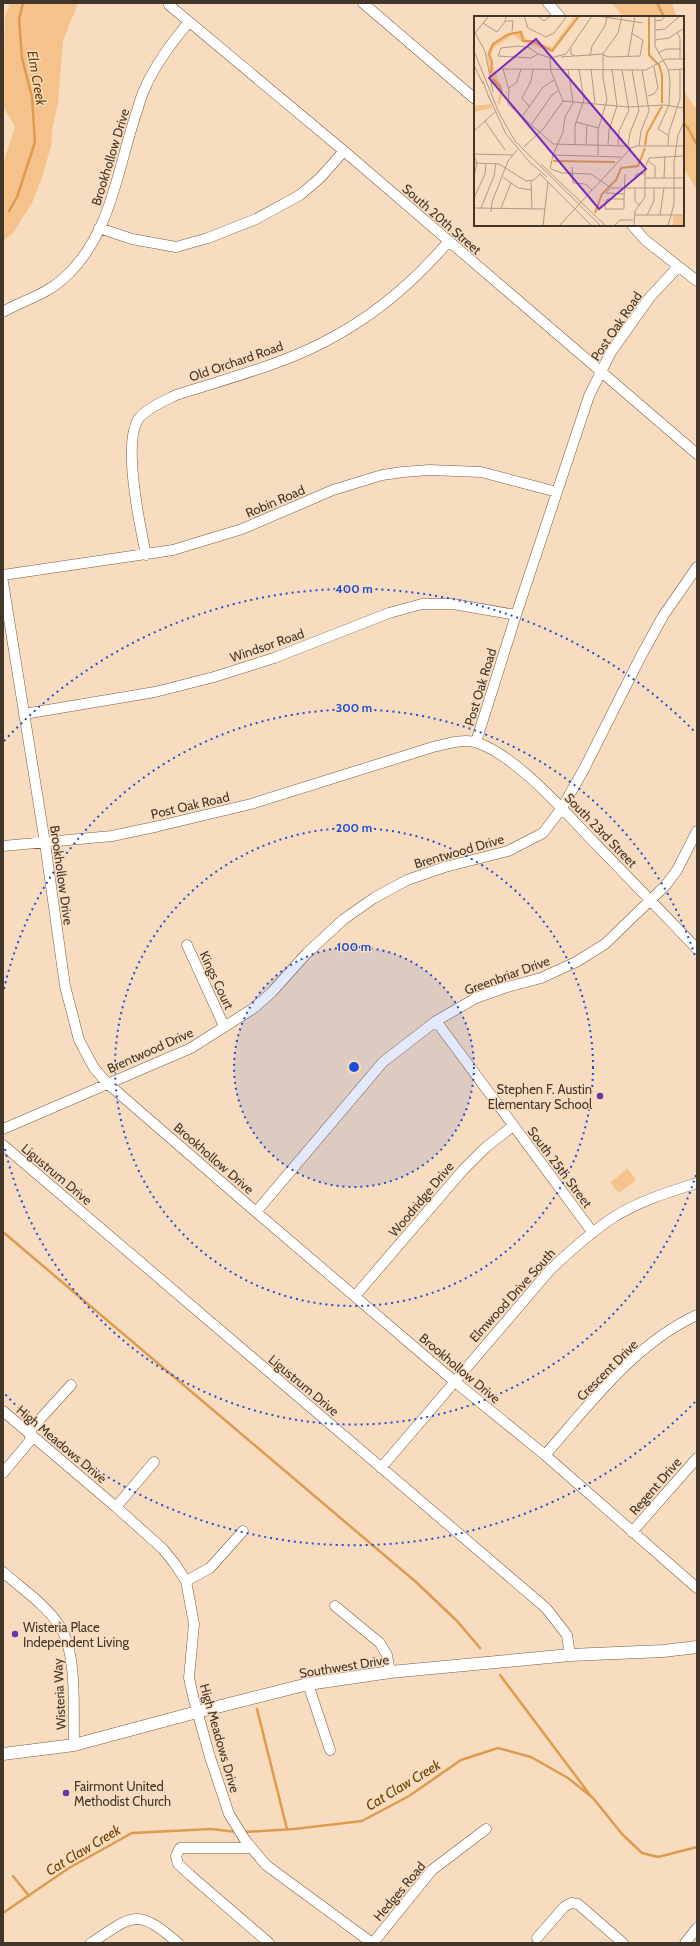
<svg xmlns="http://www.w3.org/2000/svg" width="700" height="1946" font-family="Cabin,sans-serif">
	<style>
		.green { fill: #f6c28c }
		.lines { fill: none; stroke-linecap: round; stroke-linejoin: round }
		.stream { stroke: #dd9b50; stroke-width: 2.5 }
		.minor-casing { stroke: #755d43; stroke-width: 11 }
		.major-casing { stroke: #755d43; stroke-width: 13 }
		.minor { stroke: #fff; stroke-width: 10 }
		.major { stroke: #fff; stroke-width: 12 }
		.ring { fill: none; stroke: #1d4ed8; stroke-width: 2; stroke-dasharray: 2 4 }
		.poi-dot { fill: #6c34ab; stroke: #f8dcbf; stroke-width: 1.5 }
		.labels { text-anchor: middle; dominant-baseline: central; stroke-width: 3; stroke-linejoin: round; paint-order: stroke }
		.street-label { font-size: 13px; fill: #42362b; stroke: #f8dcbf }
		.poi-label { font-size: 13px; fill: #42362b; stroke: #f8dcbf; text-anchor: start }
		.water-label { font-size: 14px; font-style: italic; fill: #6e4204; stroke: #f8dcbf }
		.inset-river { fill: none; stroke: #dd9b50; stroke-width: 2 }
		.inset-road { fill: none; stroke: #af9a84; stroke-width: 1 }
		.view { fill: #7b2cbf; fill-opacity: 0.15; stroke: #7b2cbf; stroke-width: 2 }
		.inset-edge { fill: none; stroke: #42362b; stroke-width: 2 }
		.centre { fill: #1d4ed8; stroke: #f8dcbf; stroke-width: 2 }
		.ring-label { font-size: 12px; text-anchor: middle; font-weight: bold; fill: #1d4ed8; stroke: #f8dcbf; stroke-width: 3; stroke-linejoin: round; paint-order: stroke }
	</style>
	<rect width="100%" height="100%" fill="#f8dcbf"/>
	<!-- green -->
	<path class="green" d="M 10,3 L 78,3 L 63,41 L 58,103 L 52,131 L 51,146 L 41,181 L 32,203 L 13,233 L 3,241 L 3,164 L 15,127 L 3,106 L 5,16 Z
		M 612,3 L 672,3 L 677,17 L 623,17 Z
		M 683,90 L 697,110 L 697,190 L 683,167 Z
		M 627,1168 L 636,1180 L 619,1193 L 610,1182 L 620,1175 Z"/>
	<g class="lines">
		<!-- stream -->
		<path class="stream" d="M 657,3 L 664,17
			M 683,123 L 688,128 L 697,145
			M 9,211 L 17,197 L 35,142 L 32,97 L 22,58 L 19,19 L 23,3
			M 3,1232 L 416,1582 L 457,1621 L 480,1648
			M 500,1675 L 590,1795
			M 257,1709 L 287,1829
			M 244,1832 L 294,1829 L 362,1821 L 409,1796 L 461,1760 L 498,1748 L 531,1757 L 568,1778 L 593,1798 L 622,1834 L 642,1853 L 658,1857 L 697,1847
			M 13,1876 L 29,1896
			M 3,1913 L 69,1868 L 132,1833 L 211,1829 L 237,1832"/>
		<defs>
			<path id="minor" d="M 363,3 L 475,99
				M 548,3 L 560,17
				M 169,5 L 344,151 L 697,454
				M 632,225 L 645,240 L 697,281
				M 99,228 L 132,239 L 176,247 L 208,238 L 256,219 L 300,195 L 320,178 L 344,151
				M 3,312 C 23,300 46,295 64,278 C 111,236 117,170 136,114 C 139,105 141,96 145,88 C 156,63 172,42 189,22
				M 146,555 C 140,526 121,439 140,417 C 149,407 164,401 176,395 C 225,379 278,366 324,342 C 373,317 413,283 448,242
				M 3,575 L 173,550 L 242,529 L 333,490 L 382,475 L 403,472 L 429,470 L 481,472 L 557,492
				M 3,582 L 45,843 L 65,986 L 79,1040 L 94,1068 L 107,1083 L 256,1212 L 454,1381 L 545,1455 L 697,1588
				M 24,714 L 155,692 L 214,677 L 274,658 L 389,613 L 422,604 L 453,604 L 516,615
				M 476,742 L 516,615 L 589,396 L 611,352 L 650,297 L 678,267
				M 3,846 L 112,836 L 159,826 L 251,804 L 433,747 C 446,744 465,738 478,743 C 517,757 562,809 591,839 C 626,875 662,912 697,949
				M 187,945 L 224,1026
				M 436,1021 L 593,1233
				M 3,1129 L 191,1048 L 254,1008 L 272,992 L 307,953 L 344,919 L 374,898 L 407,880 L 445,867 L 508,851 L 543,833 L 562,808 L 584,769 L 640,658 L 663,616 L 697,567
				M 3,1145 L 546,1608 L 567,1635 L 570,1655
				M 256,1212 L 383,1062 L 436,1021 L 476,998 L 504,988 L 541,978 L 576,962 L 605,944 L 666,885 L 677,870 L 697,831
				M 355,1296 L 463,1170 L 485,1148 L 513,1126
				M 3,1411 L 116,1507 L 163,1549 L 175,1564 L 186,1581 L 194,1624 L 189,1678 L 194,1700 L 210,1757 L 229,1814 L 245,1840 L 266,1865 L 372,1943
				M 545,1455 C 590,1404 634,1344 697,1315
				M 381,1468 L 550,1270 C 570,1251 591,1232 614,1217 C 639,1201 669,1192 697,1183
				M 3,1473 L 29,1442 L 32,1428 L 71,1385
				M 116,1507 L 154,1462
				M 632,1532 L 697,1458
				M 3,1572 C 22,1589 45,1604 59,1625 C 78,1653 73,1711 74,1745
				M 186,1581 L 210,1568 L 243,1531
				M 335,1606 L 380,1643 L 387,1655 L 390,1672
				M 308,1684 L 330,1750
				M 251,1848 L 180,1848 L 176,1856 L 178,1864 L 190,1875 L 269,1943
				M 537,1938 L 564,1907 L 571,1903 L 578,1904 L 623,1943
				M 91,1943 C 134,1915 136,1907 178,1943
				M 373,1943 L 432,1870 L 486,1829
				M 685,1943 L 697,1928"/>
			<path id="major" d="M 3,1754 L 74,1745 L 197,1712 L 308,1684 L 390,1672 L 570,1655 L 663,1651 L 697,1647"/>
		</defs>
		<!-- minor casing -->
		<use href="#minor" class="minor-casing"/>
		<!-- major casing -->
		<use href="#major" class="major-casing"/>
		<!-- minor -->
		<use href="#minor" class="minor"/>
		<!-- major -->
		<use href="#major" class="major"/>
	</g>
	<!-- distance rings -->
	<circle cx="354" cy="1067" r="120" fill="#1d4ed8" fill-opacity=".12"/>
	<g class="ring">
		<circle cx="354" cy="1067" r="120"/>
		<circle cx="354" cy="1067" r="239"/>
		<path d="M696 1175A359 359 0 0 1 4 1145M4 989A359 359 0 0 1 696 959"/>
		<path d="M695 1402A478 478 0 0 1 4 1393M4 741A478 478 0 0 1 695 732"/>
	</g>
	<!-- markers -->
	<g class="poi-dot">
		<circle cx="600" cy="1096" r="4"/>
		<circle cx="15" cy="1634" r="4"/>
		<circle cx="66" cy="1793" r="4"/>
	</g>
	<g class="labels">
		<!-- street labels -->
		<g class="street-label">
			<text transform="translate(110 157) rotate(-73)">Brookhollow Drive</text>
			<text transform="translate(442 219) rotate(41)">South 20th Street</text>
			<text transform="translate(616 326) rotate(-56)">Post Oak Road</text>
			<text transform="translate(236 361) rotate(-19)">Old Orchard Road</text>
			<text transform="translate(275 501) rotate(-23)">Robin Road</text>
			<text transform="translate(267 645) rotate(-19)">Windsor Road</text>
			<text transform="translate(480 687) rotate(-73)">Post Oak Road</text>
			<text transform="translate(190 805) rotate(-13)">Post Oak Road</text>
			<text transform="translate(601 830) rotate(46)">South 23rd Street</text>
			<text transform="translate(459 851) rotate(-16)">Brentwood Drive</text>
			<text transform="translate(62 875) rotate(82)">Brookhollow Drive</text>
			<text transform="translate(507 975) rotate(-20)">Greenbriar Drive</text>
			<text transform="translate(217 980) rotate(65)">Kings Court</text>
			<text transform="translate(150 1050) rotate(-24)">Brentwood Drive</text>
			<text transform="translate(214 1158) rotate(41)">Brookhollow Drive</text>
			<text transform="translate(560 1167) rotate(53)">South 25th Street</text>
			<text transform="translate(57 1174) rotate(40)">Ligustrum Drive</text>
			<text transform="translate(421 1199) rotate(-50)">Woodridge Drive</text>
			<text transform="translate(512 1295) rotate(-48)">Elmwood Drive South</text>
			<text transform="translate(460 1368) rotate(40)">Brookhollow Drive</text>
			<text transform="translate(607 1370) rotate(-45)">Crescent Drive</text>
			<text transform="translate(304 1385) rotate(40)">Ligustrum Drive</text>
			<text transform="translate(62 1444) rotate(40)">High Meadows Drive</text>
			<text transform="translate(655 1486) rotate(-49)">Regent Drive</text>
			<text transform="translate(344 1666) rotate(-9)">Southwest Drive</text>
			<text transform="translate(59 1694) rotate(-93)">Wisteria Way</text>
			<text transform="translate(220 1738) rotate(74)">High Meadows Drive</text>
			<text transform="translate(399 1891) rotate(-50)">Hedges Road</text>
		</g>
		<!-- poi labels -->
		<g class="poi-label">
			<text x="592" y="1089" text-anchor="end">Stephen F. Austin<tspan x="592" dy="15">Elementary School</tspan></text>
			<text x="23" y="1627">Wisteria Place<tspan x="23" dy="15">Independent Living</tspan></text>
			<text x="74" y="1786">Fairmont United<tspan x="74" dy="15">Methodist Church</tspan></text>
		</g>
		<!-- water labels -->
		<g class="water-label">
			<text transform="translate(37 78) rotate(80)">Elm Creek</text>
			<text transform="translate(403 1785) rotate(-31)">Cat Claw Creek</text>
			<text transform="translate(83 1850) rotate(-31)">Cat Claw Creek</text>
		</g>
	</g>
	<!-- overview -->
	<g transform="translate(474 16)">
		<rect width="210" height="210" fill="#f8dcbf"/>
		<path d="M 101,0 L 106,0 L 79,36 L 48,26 L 39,19 L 19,32 L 16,40 L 29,77 L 25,90 L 23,86 L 26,77 L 16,63 L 13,38 L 16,30 L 32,18 L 48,15 L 52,23 L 78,31 ZM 17,88 L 18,92 L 0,96 L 0,90 ZM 199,200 L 210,200 L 210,210 L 199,210 Z" fill="#f6c28c"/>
		<path class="inset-river" d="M 175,0 L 175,39 L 185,49 L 188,59 L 188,87M 17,57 L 18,46 L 15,38 L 19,28 L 35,18 L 47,16 L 49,25 L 59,25 L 78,35 L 105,0M 19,63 L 26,70 L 28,77M 171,129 L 173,117 L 188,90M 79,145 L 141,146M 121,197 L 128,178 L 142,164 L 147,152 L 164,150 L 171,132"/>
		<path class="inset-road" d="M 50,0 L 54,12 L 72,21 L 80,17 L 93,0M 64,0 L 70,5 L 76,0M 124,0 L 169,7M 181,0 L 181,30 L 194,53 L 196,65 L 195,89 L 184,113 L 194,119M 32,5 L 39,5 L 38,15M 181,5 L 188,4 L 191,0M 9,7 L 23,16 L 31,6 L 32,0M 181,14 L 191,13 L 206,0M 0,15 L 11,35 L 19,76M 203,16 L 206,22 L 206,43M 1,17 L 15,0M 181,24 L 195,22 L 210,12M 45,30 L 56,32 L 64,38 L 57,42 L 24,40 L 27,32 ZM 97,32 L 97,38 L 101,40 L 129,38 L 144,17 L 148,0M 0,35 L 25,97 L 41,125 L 127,210M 184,37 L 192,33 L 207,33M 64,38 L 76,42 L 92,38 L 118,0M 129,39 L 135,41 L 166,40 L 169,24 L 157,17M 116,40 L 118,30 L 131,10 L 133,1M 87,41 L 100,40M 154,41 L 161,0M 76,42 L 77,55 L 89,85M 0,49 L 9,68M 27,53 L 172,54 L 192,43 L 210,43M 29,53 L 35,74 L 34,88 L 79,128 L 151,130 L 157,132M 117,53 L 121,87M 195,54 L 210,53M 9,65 L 15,82M 35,72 L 43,66 L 47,53M 174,80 L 180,78 L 184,72 L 180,51M 15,81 L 32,118 L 58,149M 89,85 L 154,91 L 190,89 L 210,92M 56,91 L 48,82 L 57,65 L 59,53M 48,101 L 69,71 L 80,64M 11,105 L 31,134M 102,106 L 125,112M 57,109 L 78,79 L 85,74M 0,115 L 21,96M 101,129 L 101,109 L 110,84 L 105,53M 112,129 L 113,109M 134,129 L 135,114 L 143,90 L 138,53M 144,129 L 145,115 L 155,94 L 148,54M 154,130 L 156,117 L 165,94 L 158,54M 165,130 L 167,115 L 175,95 L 168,54M 194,130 L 195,116 L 206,83 L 206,53M 50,131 L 70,112 L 89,85M 0,138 L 38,139M 0,139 L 3,147 L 0,160M 79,139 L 147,141M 124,139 L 124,114 L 133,84 L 129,61 L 129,38M 174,145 L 181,150 L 181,162M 0,147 L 25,148 L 52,165 L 60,164 L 66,158M 58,148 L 73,161M 67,148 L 132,210M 98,151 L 99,167 L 111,168 L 118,174M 76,153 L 79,139 L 89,116 L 91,101 L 99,87 L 94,53M 77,153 L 88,157 L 117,158 L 137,172 L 210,172M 65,157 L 118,210M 29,161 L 44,172 L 58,174M 161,162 L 162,158 L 171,158M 171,162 L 210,162M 190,162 L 191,140M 57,165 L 58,193M 161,172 L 161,185 L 165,189M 136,173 L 132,177 L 150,178M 0,182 L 11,158 L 12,147M 135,183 L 150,183 L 150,193 L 131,193 L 132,184 ZM 150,183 L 151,158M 0,192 L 71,193M 7,192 L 20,160 L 22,147M 27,192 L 37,167M 17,196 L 18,186 L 34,145 L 43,134M 161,199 L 210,199M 173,199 L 180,185 L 180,172M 186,199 L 190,172M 69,210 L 74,166M 85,210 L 157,132 L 162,130 L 210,130M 140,210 L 146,204 L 159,204M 160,210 L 161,195 L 171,181 L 171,152 L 175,142 L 210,140M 194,210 L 200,188 L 200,147 L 204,119 L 210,106"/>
		<path class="view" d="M 62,23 L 172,153 L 125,193 L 15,62 Z"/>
		<rect width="210" height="210" class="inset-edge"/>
	</g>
	<circle cx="354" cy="1067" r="6" class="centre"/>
	<g class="ring-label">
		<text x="354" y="593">400 m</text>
		<text x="354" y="712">300 m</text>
		<text x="354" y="832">200 m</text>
		<text x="354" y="951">100 m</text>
	</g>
	<!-- border -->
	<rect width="700" height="1946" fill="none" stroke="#42362b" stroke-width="8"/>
</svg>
